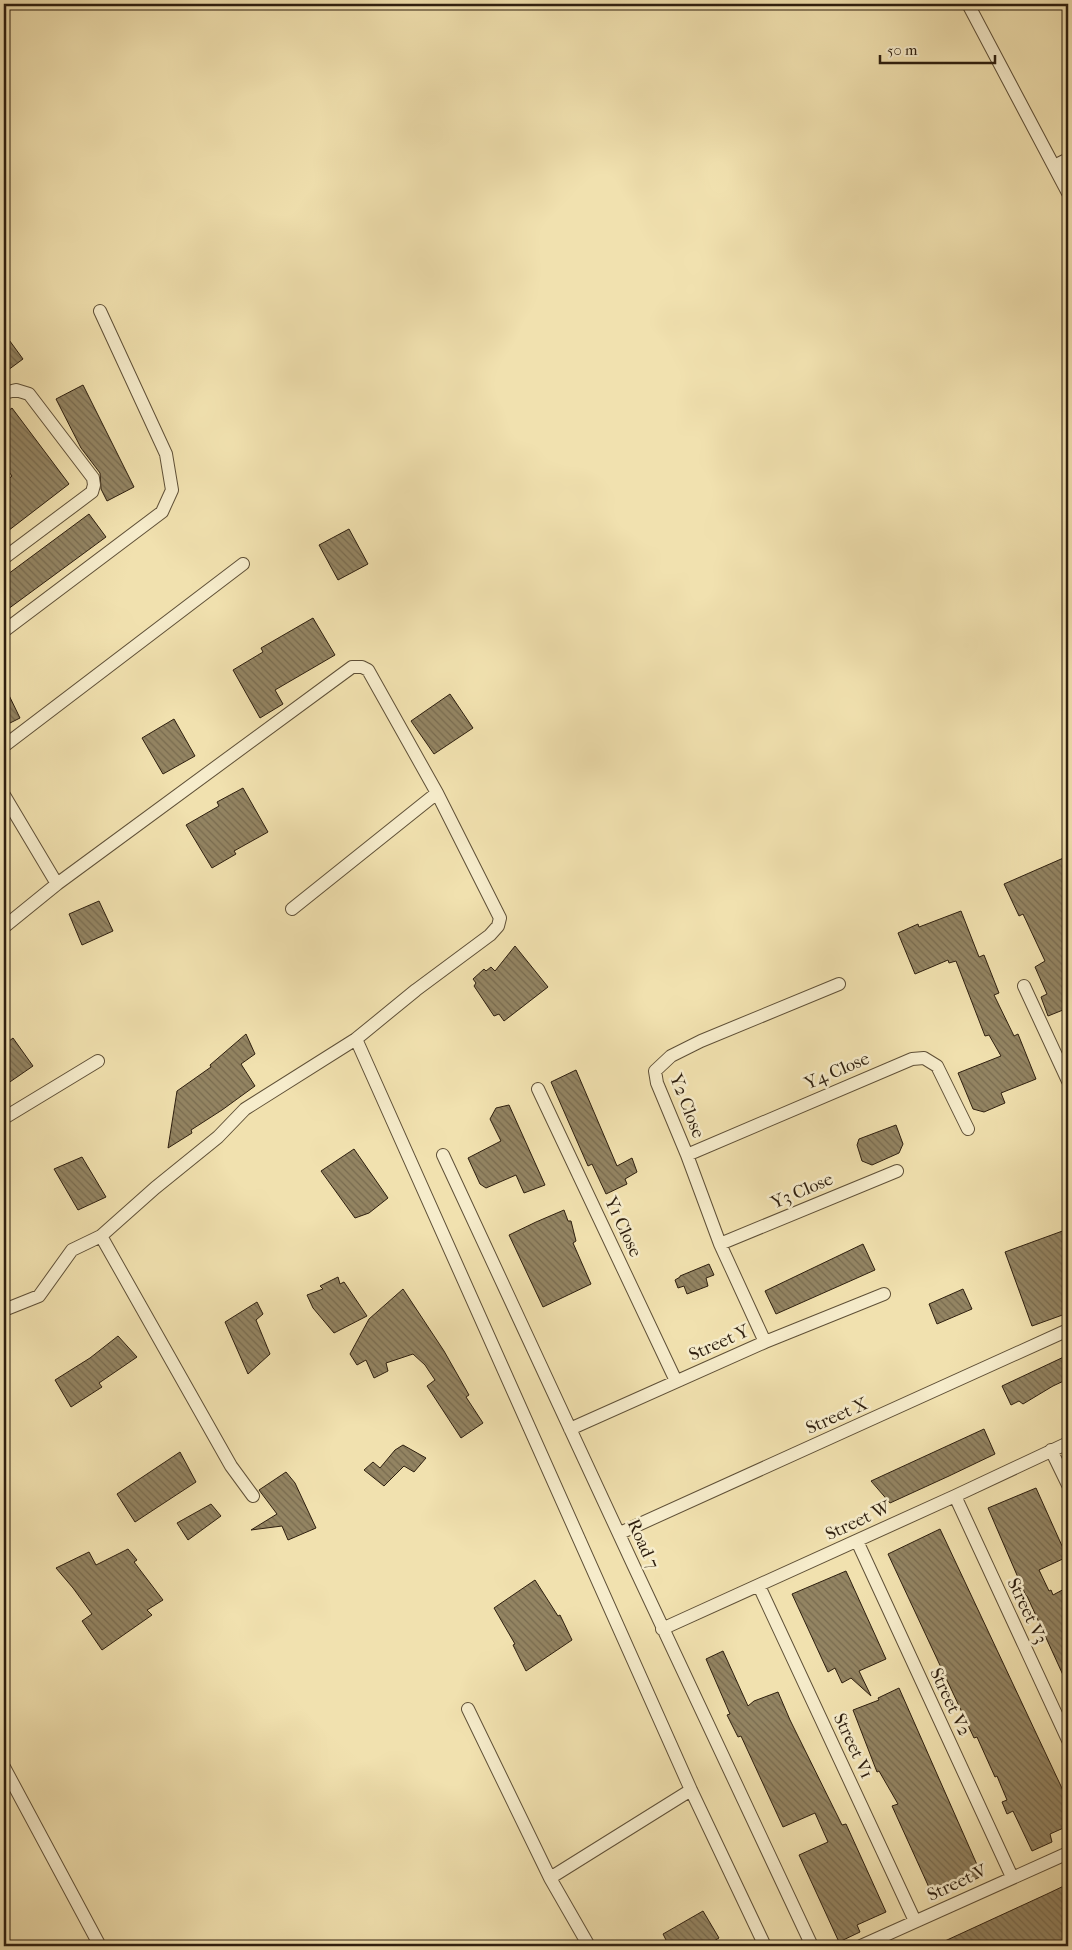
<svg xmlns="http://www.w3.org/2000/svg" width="1072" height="1950" font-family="'IM FELL French Canon',serif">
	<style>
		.building { fill: url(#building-back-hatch); stroke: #2e1f0f }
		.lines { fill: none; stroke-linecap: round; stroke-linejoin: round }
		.street-casing { stroke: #5f5037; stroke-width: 14 }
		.street { stroke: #f6eccb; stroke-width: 12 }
		.labels { text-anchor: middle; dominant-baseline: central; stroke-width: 5; stroke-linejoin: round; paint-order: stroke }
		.street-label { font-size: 18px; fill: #2e1f0f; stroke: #f6eccb }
	</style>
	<defs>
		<pattern id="building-back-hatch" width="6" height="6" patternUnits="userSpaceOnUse" patternTransform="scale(1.25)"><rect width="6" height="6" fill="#938462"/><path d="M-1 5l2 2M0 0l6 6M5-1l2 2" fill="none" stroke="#786b4f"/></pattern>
	</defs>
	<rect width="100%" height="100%" fill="#f1e1af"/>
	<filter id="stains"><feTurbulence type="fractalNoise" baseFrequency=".004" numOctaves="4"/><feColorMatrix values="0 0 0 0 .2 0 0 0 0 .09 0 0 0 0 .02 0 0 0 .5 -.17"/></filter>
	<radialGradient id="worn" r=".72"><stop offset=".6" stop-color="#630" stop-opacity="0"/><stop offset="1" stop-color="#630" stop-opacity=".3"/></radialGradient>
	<!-- building -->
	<path class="building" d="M 4,333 L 23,359 L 4,373 Z
		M 83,385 L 134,487 L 107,501 L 101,489 L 100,473 L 81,448 L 56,399 Z
		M 12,408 L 69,484 L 4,534 L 4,483 L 12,476 L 4,465 L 4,414 Z
		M 89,514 L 106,537 L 4,612 L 4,577 Z
		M 349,529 L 368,564 L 338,580 L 319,545 Z
		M 313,618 L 335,655 L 275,690 L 283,704 L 260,718 L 233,670 L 263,652 L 261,648 Z
		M 4,685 L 20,718 L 4,726 Z
		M 450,694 L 473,728 L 434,754 L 411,721 Z
		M 174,719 L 195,756 L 163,774 L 142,738 Z
		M 243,788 L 268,832 L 234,851 L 236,854 L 212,868 L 186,825 L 219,806 L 217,802 Z
		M 1068,856 L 1068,1008 L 1048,1016 L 1041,997 L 1047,994 L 1035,967 L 1045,961 L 1023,914 L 1019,916 L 1004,884 Z
		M 99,901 L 113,931 L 82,945 L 69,914 Z
		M 961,911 L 979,957 L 984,955 L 999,993 L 994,995 L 1014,1036 L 1018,1034 L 1036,1079 L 1001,1093 L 1005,1103 L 984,1112 L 973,1109 L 958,1073 L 1001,1056 L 989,1035 L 985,1036 L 956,961 L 949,963 L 948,960 L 915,974 L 898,933 L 918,924 L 919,927 Z
		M 515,946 L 548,987 L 504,1021 L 499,1014 L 494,1016 L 474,986 L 476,983 L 473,979 L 484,969 L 486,971 L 491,967 L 495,971 Z
		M 246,1034 L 255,1054 L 241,1064 L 255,1086 L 222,1110 L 191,1130 L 192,1133 L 168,1148 L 177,1091 L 211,1067 L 210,1065 Z
		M 13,1038 L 33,1066 L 4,1086 L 4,1045 Z
		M 576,1070 L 617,1166 L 632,1158 L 637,1172 L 625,1179 L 627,1184 L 606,1194 L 592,1164 L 588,1166 L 551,1082 Z
		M 509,1105 L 545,1185 L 524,1193 L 516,1175 L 486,1188 L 480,1184 L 468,1158 L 501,1141 L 490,1119 L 496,1108 Z
		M 896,1125 L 903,1144 L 899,1153 L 872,1165 L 862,1161 L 857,1145 L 859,1139 Z
		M 354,1149 L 388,1198 L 369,1213 L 355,1218 L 321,1171 Z
		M 82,1157 L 106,1197 L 78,1210 L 54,1169 Z
		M 564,1210 L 568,1221 L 571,1221 L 576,1241 L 573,1243 L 591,1284 L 543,1307 L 509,1235 L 536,1222 Z
		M 1068,1229 L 1068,1313 L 1032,1326 L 1005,1252 Z
		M 863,1244 L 875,1270 L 776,1314 L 765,1291 Z
		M 709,1264 L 714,1275 L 706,1278 L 708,1286 L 687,1294 L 684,1286 L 678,1288 L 675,1280 L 680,1277 L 680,1276 Z
		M 338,1277 L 340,1284 L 344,1282 L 367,1316 L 334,1333 L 313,1308 L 307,1295 L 323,1289 L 320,1286 Z
		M 403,1289 L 444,1351 L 469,1395 L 466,1397 L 483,1423 L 461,1438 L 427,1386 L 435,1380 L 425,1365 L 413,1354 L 386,1363 L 388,1371 L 374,1378 L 366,1360 L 357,1365 L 350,1354 L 369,1319 Z
		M 963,1289 L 972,1309 L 937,1324 L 929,1304 Z
		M 257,1302 L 263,1314 L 256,1320 L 270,1354 L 248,1374 L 225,1322 Z
		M 118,1336 L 137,1357 L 99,1383 L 102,1387 L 71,1407 L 55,1380 L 90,1358 Z
		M 1068,1355 L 1068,1379 L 1053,1386 L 1023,1404 L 1019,1401 L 1011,1405 L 1002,1386 Z
		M 984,1429 L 995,1454 L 949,1476 L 890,1503 L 871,1481 Z
		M 403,1445 L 426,1458 L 414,1472 L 404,1466 L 384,1486 L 364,1470 L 373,1462 L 380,1468 L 395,1450 Z
		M 180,1452 L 196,1482 L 135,1522 L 117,1494 Z
		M 286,1472 L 295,1483 L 316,1528 L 288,1540 L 282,1526 L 251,1530 L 277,1514 L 259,1490 Z
		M 1036,1488 L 1067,1557 L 1039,1570 L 1049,1591 L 1051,1590 L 1053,1595 L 1068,1587 L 1068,1686 L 1027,1596 L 1026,1596 L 988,1508 Z
		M 211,1504 L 221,1516 L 188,1540 L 177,1523 Z
		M 940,1529 L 1068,1801 L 1068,1826 L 1050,1834 L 1052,1842 L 1032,1851 L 1013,1811 L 1007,1814 L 1002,1802 L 1007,1800 L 997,1776 L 995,1777 L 977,1737 L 974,1738 L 888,1554 Z
		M 128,1549 L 137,1560 L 134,1562 L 163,1600 L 147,1610 L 152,1615 L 102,1650 L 82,1621 L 92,1614 L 73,1588 L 56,1568 L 89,1552 L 96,1565 Z
		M 846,1571 L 886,1659 L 859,1671 L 871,1696 L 851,1678 L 842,1683 L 835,1668 L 828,1672 L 792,1594 Z
		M 535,1580 L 558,1616 L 560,1615 L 572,1640 L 526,1671 L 513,1645 L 515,1644 L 494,1608 Z
		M 723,1651 L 748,1706 L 754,1701 L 778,1692 L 790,1720 L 842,1825 L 846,1824 L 886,1912 L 857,1925 L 860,1932 L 839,1942 L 799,1855 L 828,1842 L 815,1813 L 783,1827 L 741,1736 L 738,1737 L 727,1715 L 730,1714 L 706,1659 Z
		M 899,1688 L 982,1876 L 961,1886 L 959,1882 L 932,1894 L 892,1806 L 898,1804 L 879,1771 L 877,1772 L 853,1710 L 879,1700 L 878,1698 Z
		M 1068,1884 L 1068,1946 L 934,1946 L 1047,1894 Z
		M 703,1911 L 719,1938 L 706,1946 L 669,1946 L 663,1934 Z"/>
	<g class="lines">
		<defs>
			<path id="street" d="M 968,4 L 1068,193
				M 1054,166 L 1068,159
				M 4,393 L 16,390 L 29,394 L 93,478 L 94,485 L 92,492 L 4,558
				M 4,631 L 162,512 L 172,490 L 166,454 L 100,311
				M 4,746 L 243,564
				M 4,795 L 57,884
				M 292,909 L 437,793
				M 4,927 L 57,884 L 352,667 L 362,667 L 368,670 L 437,793 L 500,918 L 498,926 L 490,935 L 416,990 L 356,1039
				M 1024,986 L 1068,1081
				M 538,1089 L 676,1381
				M 4,1118 L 98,1061
				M 443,1155 C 566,1419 687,1683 812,1946
				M 687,1155 L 912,1059 L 924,1058 L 937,1066 L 968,1129
				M 101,1236 L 231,1466 L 253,1496
				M 720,1244 L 897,1171
				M 4,1310 L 39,1296 L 72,1250 L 101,1236 L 155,1188 L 218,1137 L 245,1109 L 356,1039 L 691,1790 L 765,1946
				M 765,1342 L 720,1244 L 687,1155 L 657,1083 L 655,1071 L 671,1056 L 701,1041 L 839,984
				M 570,1429 L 765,1342 L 884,1294
				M 1051,1450 L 1068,1485
				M 955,1496 L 1068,1740
				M 620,1533 L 1068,1330
				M 857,1541 L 1012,1877
				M 759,1586 L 915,1921
				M 662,1629 L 955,1496 L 1068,1443
				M 468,1709 L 550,1878 L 589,1946
				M 4,1767 L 100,1946
				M 550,1878 L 691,1790
				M 861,1946 L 1068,1853"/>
		</defs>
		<!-- street casing -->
		<use href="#street" class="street-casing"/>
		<!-- street -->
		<use href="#street" class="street"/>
	</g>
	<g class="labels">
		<!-- street labels -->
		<g class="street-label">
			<text transform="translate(837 1071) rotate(-23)">Y4 Close</text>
			<text transform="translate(687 1106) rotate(69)">Y2 Close</text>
			<text transform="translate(802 1191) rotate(-23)">Y3 Close</text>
			<text transform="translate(623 1227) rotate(65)">Y1 Close</text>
			<text transform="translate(719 1343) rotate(-24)">Street Y</text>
			<text transform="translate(837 1416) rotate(-24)">Street X</text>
			<text transform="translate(858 1521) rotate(-25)">Street W</text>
			<text transform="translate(643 1544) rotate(66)">Road 7</text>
			<text transform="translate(1027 1611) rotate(65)">Street V3</text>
			<text transform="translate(950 1702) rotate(65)">Street V2</text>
			<text transform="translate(853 1746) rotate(65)">Street V1</text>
			<text transform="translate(957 1883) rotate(-25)">Street V</text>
		</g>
	</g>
	<!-- margin -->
	<rect width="1072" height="1950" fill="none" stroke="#f1e1af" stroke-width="20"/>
	<rect x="5" y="5" width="1062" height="1940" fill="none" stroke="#2e1f0f" stroke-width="2.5"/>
	<rect x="10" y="10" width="1052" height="1930" fill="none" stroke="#2e1f0f"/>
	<!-- scale -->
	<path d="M880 55v8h115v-8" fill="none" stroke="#2e1f0f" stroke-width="2.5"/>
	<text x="887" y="55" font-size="15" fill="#2e1f0f" stroke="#f6eccb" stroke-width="4" paint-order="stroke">50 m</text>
	<rect width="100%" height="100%" filter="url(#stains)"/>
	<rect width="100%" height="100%" fill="url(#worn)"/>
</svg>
